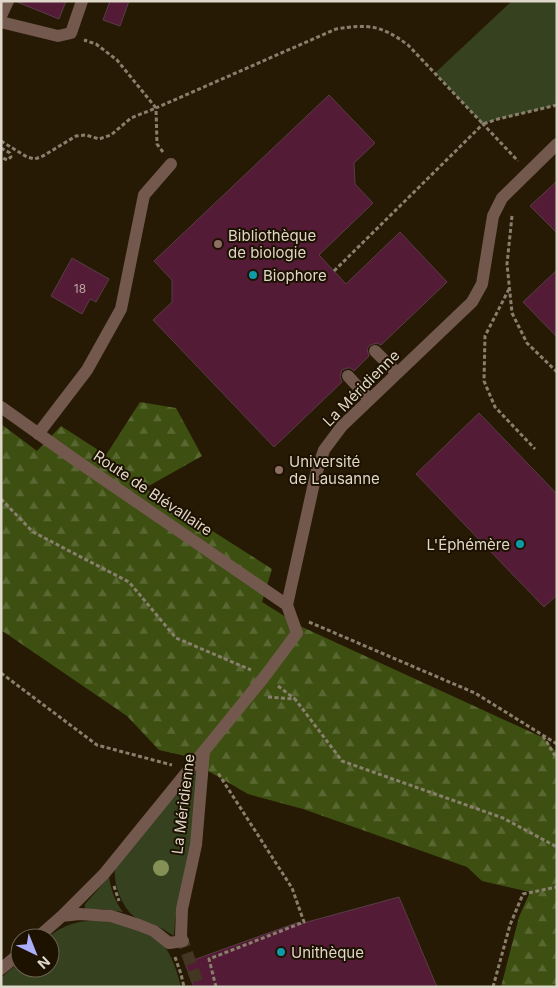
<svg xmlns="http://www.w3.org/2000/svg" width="558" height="988" font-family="Inter,sans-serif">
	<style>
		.grass { fill: #364120 }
		.forest { fill: url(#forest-firs) }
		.building { fill: #531b35; stroke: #583d47 }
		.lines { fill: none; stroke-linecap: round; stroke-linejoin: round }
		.minor-tunnel { stroke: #433622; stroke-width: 12; stroke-dasharray: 12 6; stroke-linecap: butt }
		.path { stroke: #897f6d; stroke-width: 3; stroke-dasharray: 4 2.5; stroke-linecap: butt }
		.minor { stroke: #73584e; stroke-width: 12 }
		.tree { fill: #849055 }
		.education-dot { fill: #8d6e63; stroke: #1d1100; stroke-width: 2 }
		.culture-dot { fill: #0f9aa8; stroke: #1d1100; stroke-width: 2 }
		.labels { text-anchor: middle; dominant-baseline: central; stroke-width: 4; stroke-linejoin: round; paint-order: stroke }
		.number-label { font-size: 12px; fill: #bca8a4 }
		.poi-label { font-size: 15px; fill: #dfd7c9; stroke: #1d1100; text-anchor: start }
		.street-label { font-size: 15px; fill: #dfd7c9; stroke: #1d1100 }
	</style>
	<defs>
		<pattern id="forest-firs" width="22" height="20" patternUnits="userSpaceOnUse" patternTransform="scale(1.25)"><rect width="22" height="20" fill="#3d5011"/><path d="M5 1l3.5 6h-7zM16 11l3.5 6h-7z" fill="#596832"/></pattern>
	</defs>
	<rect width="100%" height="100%" fill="#271a04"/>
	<!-- grass -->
	<path class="grass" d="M 512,1 L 557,1 L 557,105 L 498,119 L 483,124 L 435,73 Z
		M 197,769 L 195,824 L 175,920 L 174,936 C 169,933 165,930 161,928 C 153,923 143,922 135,917 C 122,908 113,883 115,868 Z
		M 109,877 C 111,889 115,902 123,912 L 103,909 L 85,909 L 85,904 Z
		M 102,920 C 122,925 155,931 167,950 C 174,961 178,975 181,987 L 1,987 L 1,978 L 20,961 L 20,968 L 50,968 L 50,938 L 47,938 C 66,923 78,921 102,920 Z"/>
	<!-- forest -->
	<path class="forest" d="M 140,402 L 176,408 L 202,456 L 145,488 L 272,569 L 262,602 L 302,627 L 544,738 L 557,753 L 557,987 L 501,987 L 519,917 L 530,892 L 482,881 L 467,867 L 303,809 L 248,794 L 210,772 L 190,757 L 159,750 L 127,716 L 1,630 L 1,424 L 37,451 L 61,426 L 106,455 Z"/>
	<!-- building -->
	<path class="building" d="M 17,1 L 66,1 L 59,19 L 17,2 Z
		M 110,1 L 129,1 L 120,26 L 103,20 Z
		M 329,95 L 375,143 L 354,163 L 355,184 L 373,203 L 319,255 L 346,284 L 400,232 L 447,282 L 381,345 L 377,343 L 370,345 L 367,349 L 369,356 L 354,371 L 351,368 L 347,368 L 342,370 L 340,377 L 342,382 L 274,447 L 153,320 L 172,302 L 172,280 L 154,261 Z
		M 557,181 L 557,233 L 530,206 Z
		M 72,258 L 109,279 L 96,302 L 90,299 L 82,314 L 51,296 Z
		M 557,270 L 557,337 L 523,302 Z
		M 479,413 L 557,494 L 557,595 L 544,607 L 416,474 Z
		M 399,897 L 437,987 L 194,987 L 185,963 L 299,922 L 300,924 Z"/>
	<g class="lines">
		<!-- minor-tunnel -->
		<path class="minor-tunnel" d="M 181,936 L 199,987"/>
		<!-- path -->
		<path class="path" d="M 1,141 L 27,157 L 35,159 L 43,156 L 76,136 L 86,135 L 99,139 L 111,135 L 131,118 L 156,108 L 117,60 L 96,44 L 84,40
			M 1,148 L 10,153 L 11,157 L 7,160 L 1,157
			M 163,152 L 157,144 L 156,108 L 336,29 C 369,24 381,25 408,45 L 483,124 L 498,119 L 557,105
			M 512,216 L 507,264 L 512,313 L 527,343 L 557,372
			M 334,271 L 483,124 L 518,161
			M 509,289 L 485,336 L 484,381 L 495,407 L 535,449
			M 1,499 L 33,532 L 129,582 L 176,638 L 251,670
			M 309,622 L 475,693 L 557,744
			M 1,673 L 97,745 L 172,765
			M 278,686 L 295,699
			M 268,697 L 295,699 L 342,761 L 503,818 L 557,847
			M 543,736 L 557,759
			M 114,886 L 119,901
			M 175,957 L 181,974 L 184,987
			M 216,987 L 209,959 L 304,922 L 292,888 L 218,773
			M 493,987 L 510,925 L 523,894 L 557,887"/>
		<!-- minor -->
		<path class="minor" d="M 1,16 L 8,1
			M 1,22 L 58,36 L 71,33 L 82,1
			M 375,351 L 397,373
			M 348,376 L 369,399
			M 1,407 L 74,459 L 287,605
			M 38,434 L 87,370 L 121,309 L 144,195 L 171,164
			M 62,916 L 79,914 L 111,916 L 139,925 L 154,931 L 169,943 L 183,941
			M 181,936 L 182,909 L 196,845 L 204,751
			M 37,938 L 62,916 L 104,874 L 265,676 L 297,633 L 287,605 L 316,474 L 324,450 L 342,426 L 472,302 L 482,284 L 493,216 L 502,198 L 557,144
			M 1,969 L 20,953"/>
	</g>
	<!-- trees -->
	<circle class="tree" cx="161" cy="868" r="8"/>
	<!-- markers -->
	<g class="education-dot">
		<circle cx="218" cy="244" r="5"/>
		<circle cx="279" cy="470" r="5"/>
	</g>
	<g class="culture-dot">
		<circle cx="253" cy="275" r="5"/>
		<circle cx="520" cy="544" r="5"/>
		<circle cx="281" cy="952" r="5"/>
	</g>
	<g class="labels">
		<!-- number labels -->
		<g class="number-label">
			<text x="80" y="288">18</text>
		</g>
		<!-- poi labels -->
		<g class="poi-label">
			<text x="228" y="235">Bibliothèque<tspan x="228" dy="17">de biologie</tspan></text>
			<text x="263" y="275">Biophore</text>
			<text x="289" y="461">Université<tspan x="289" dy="17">de Lausanne</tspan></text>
			<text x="510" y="544" text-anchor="end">L'Éphémère</text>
			<text x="291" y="952">Unithèque</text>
		</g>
		<!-- street labels -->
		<g class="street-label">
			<text transform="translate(361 388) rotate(-45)">La Méridienne</text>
			<text transform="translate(153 493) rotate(34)">Route de Blévallaire</text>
			<text transform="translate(183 804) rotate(-83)">La Méridienne</text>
		</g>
	</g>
	<!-- border -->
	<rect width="558" height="988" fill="none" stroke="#dfd7c9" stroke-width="5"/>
	<!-- north arrow -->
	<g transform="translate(35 953) rotate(137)"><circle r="24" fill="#1d1100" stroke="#6b6050"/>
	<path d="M0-4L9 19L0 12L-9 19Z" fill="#abaffb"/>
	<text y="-8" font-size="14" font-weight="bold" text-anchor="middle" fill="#dfd7c9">N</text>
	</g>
</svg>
